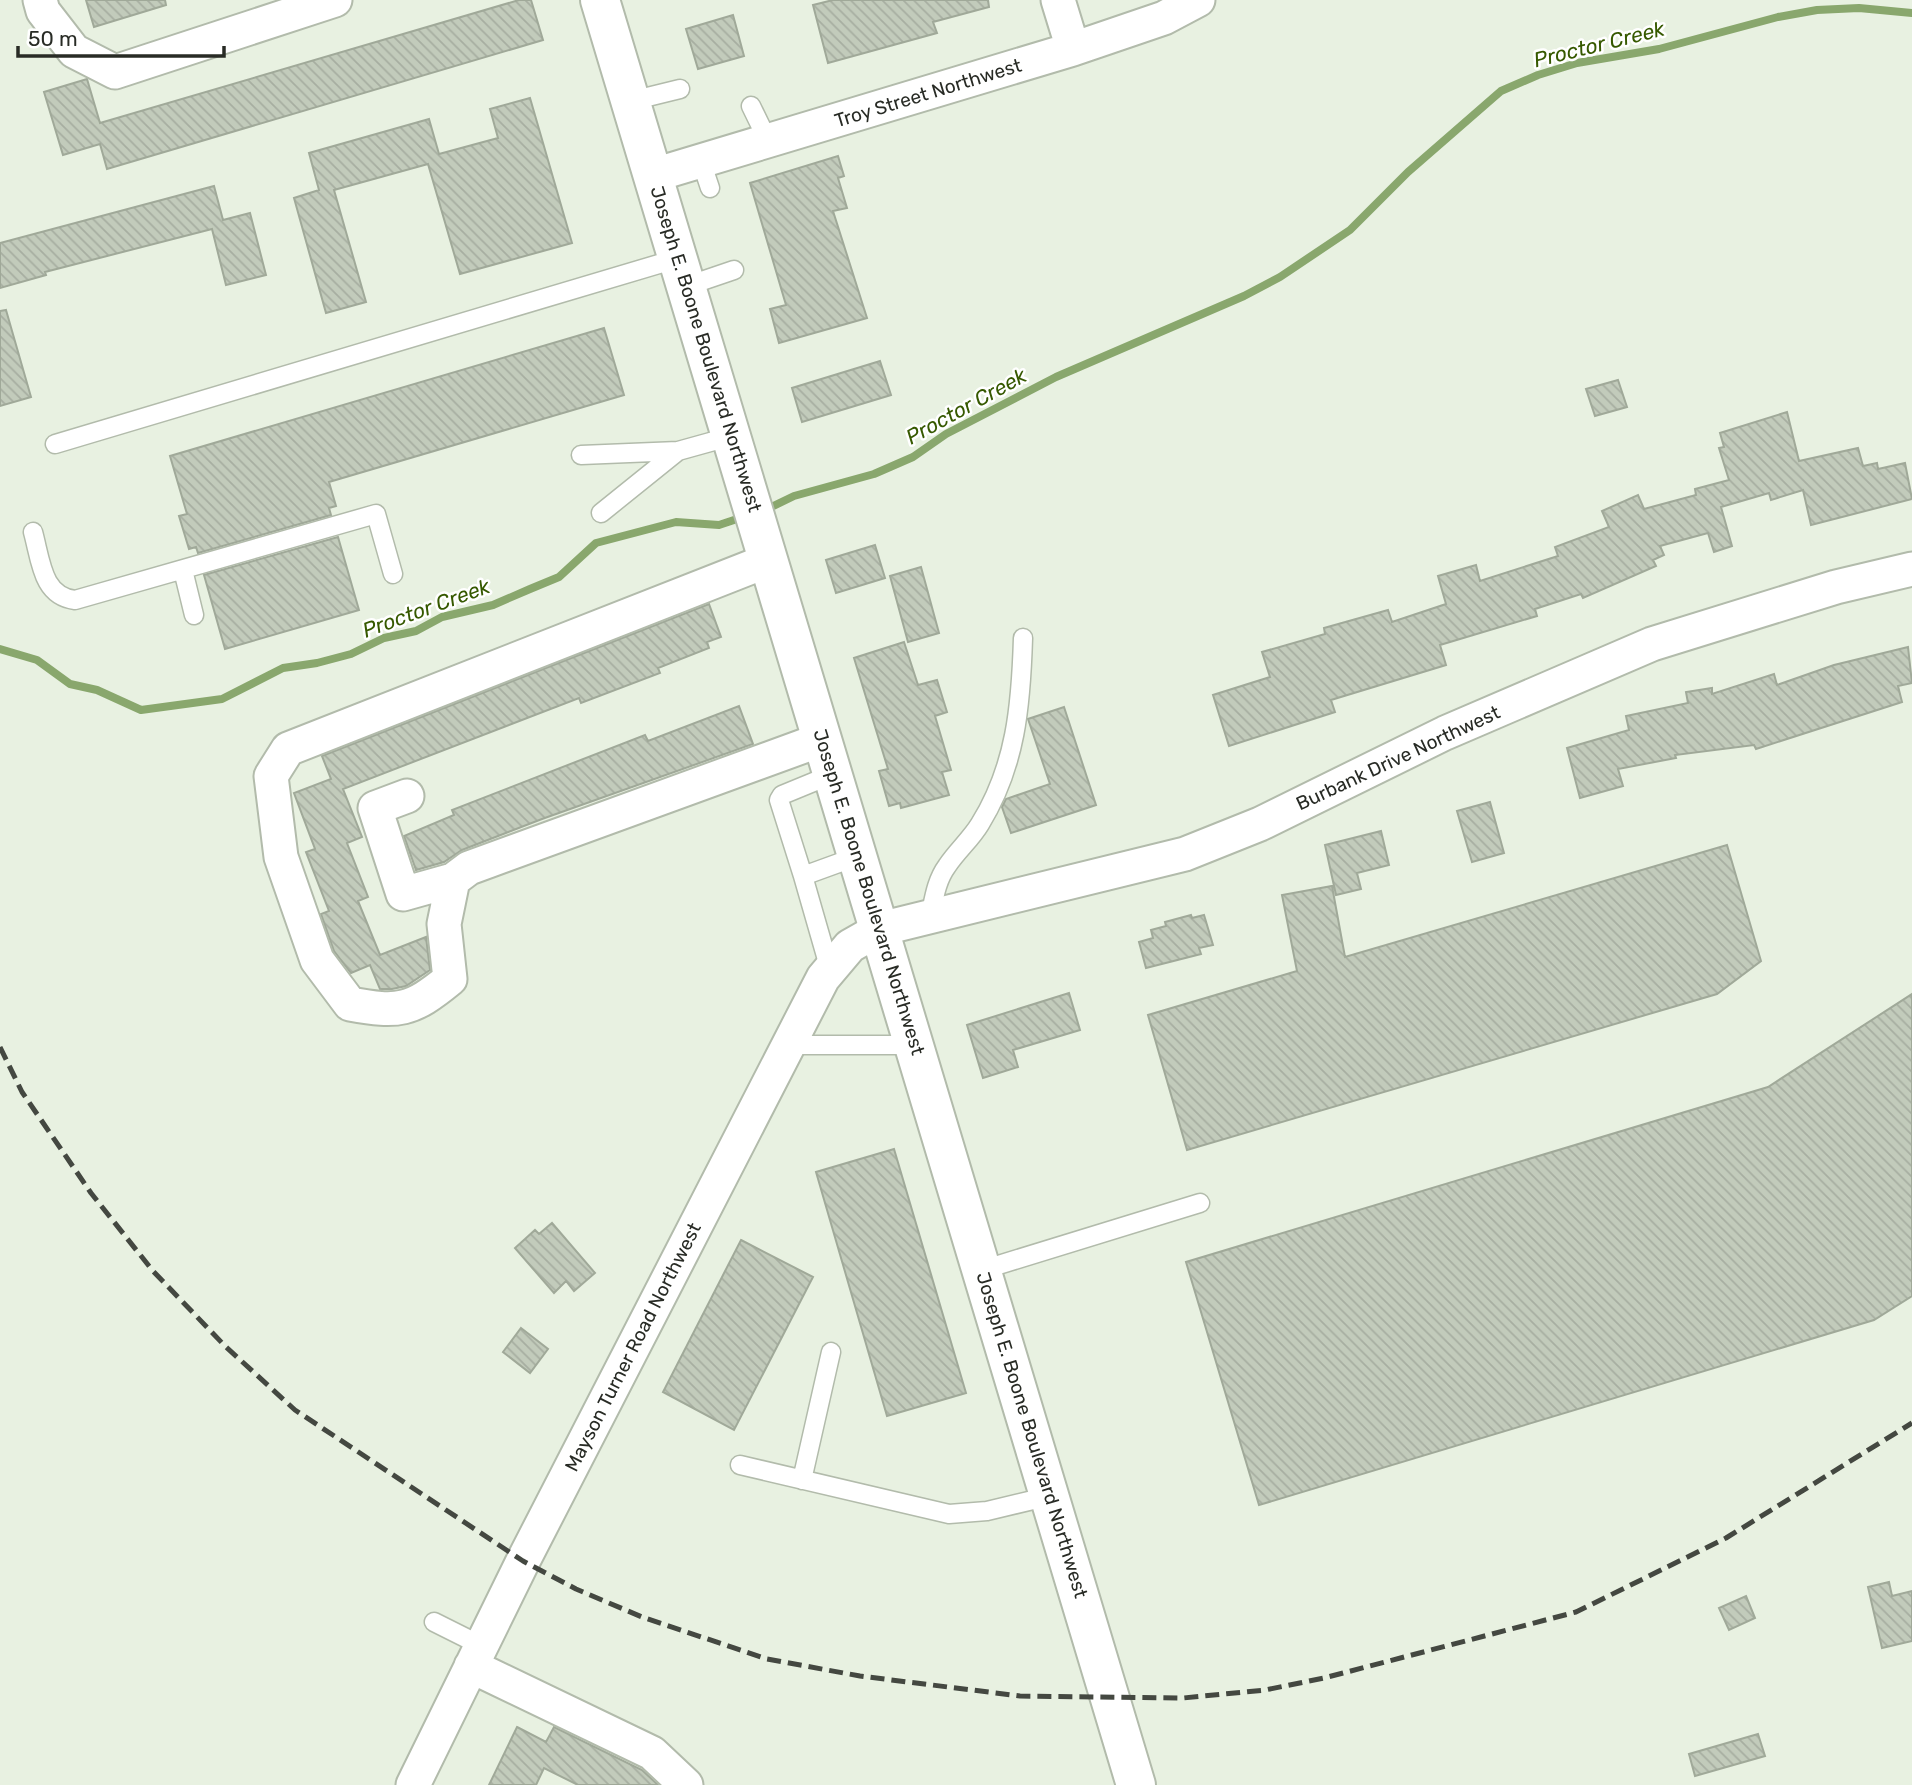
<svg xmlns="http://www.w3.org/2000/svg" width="1912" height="1785" font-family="Rubik,sans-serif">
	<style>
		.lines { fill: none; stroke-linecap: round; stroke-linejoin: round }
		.stream { stroke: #89a76d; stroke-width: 8 }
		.building { fill: url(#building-back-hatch); stroke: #a0a999; stroke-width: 2 }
		.service-casing { stroke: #b2bbab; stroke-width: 21 }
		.minor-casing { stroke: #b2bbab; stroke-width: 37 }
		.secondary-casing { stroke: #b2bbab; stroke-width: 42 }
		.service { stroke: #fff; stroke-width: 18 }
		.minor { stroke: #fff; stroke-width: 33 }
		.secondary { stroke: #fff; stroke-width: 38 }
		.rail { stroke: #444841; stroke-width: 5; stroke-dasharray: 14 7; stroke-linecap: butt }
		.labels { text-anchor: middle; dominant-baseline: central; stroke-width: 5; stroke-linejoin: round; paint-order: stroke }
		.street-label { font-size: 19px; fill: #282b25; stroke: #fff }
		.water-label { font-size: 21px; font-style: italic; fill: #365900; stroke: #fff }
	</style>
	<defs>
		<pattern id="building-back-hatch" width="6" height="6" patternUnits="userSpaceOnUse" patternTransform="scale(1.75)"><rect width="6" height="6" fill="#c2cbbb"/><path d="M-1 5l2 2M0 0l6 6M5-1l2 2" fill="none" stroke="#a7aea1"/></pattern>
	</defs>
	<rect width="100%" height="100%" fill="#e8f1e1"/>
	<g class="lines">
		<!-- stream -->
		<path class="stream" d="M 765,510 L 794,496 L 874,474 L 913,457 L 946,434 L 1056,377 L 1244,296 L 1280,277 L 1350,230 L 1408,172 L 1501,91 L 1538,75 L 1577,63 L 1659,49 L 1778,17 L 1817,10 L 1859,8 L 1912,13
			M 0,649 L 37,660 L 70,684 L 97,690 L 141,710 L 222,699 L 283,668 L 317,663 L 351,654 L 384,638 L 416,631 L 442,617 L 493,605 L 530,589 L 559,577 L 596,543 L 676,522 L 719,525 L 746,516"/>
	</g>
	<!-- building -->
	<path class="building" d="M 86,0 L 165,0 L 166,5 L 94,27 Z
		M 519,0 L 531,0 L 543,40 L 107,169 L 100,144 L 63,155 L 44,92 L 87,79 L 100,123 Z
		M 833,0 L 988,0 L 989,7 L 933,22 L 937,33 L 828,63 L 813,5 Z
		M 733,15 L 744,56 L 698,69 L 686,29 Z
		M 530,98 L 572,243 L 460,274 L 428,164 L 334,190 L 366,302 L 326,313 L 294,198 L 319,190 L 309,153 L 429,119 L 439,154 L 498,138 L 490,109 Z
		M 838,156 L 844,176 L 838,178 L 847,208 L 833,211 L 867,318 L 779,343 L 770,309 L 786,305 L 750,183 Z
		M 214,186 L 223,220 L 250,213 L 266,275 L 226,285 L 212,229 L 45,272 L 46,275 L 0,288 L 0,243 Z
		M 6,310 L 31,397 L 0,406 L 0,311 Z
		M 604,328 L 624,395 L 329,482 L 336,506 L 329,508 L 331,515 L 198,553 L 196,547 L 189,549 L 179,516 L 187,514 L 170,456 Z
		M 880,361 L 891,395 L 802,422 L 792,388 Z
		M 1618,380 L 1627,407 L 1595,416 L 1586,389 Z
		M 1787,412 L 1799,461 L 1858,448 L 1863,466 L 1877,463 L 1878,469 L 1905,463 L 1912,499 L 1811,525 L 1803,490 L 1771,500 L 1769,493 L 1721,507 L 1732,546 L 1714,552 L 1708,533 L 1660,546 L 1664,555 L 1653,560 L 1656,566 L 1583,598 L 1581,594 L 1535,609 L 1537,616 L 1440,645 L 1446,665 L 1331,700 L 1335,712 L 1229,746 L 1213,695 L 1270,677 L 1262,652 L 1325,634 L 1324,628 L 1388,610 L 1392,622 L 1446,604 L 1438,576 L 1476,565 L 1480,581 L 1558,556 L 1555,547 L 1609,527 L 1602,511 L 1638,495 L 1644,509 L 1696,495 L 1695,489 L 1729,480 L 1719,448 L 1724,447 L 1720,433 Z
		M 338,537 L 359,610 L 225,649 L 204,575 Z
		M 875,545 L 885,578 L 836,593 L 826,560 Z
		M 921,567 L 939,633 L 908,642 L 890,576 Z
		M 709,604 L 721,637 L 707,642 L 709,648 L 658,668 L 660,673 L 581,703 L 579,698 L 343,789 L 362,837 L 347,843 L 368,897 L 358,901 L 380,955 L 426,937 L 430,970 L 406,986 L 392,989 L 380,989 L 370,965 L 351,973 L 334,951 L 321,914 L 329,911 L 306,852 L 315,849 L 294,793 L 331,779 L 322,756 Z
		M 904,642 L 918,685 L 937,680 L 947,712 L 935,716 L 951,770 L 942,772 L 949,795 L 901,808 L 900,803 L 889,806 L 879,771 L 888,769 L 854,658 Z
		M 1908,647 L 1912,683 L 1898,686 L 1902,702 L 1756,749 L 1754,745 L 1675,755 L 1676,758 L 1618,769 L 1623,786 L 1580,798 L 1567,748 L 1629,730 L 1626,716 L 1688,703 L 1686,692 L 1712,688 L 1712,694 L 1774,674 L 1777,685 L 1834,665 Z
		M 739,706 L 753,744 L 542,819 L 462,850 L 444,862 L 416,870 L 404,836 L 454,815 L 452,810 L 645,735 L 648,741 Z
		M 1064,707 L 1096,805 L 1011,833 L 1002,807 L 1006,799 L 1050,784 L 1028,719 Z
		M 1490,802 L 1504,853 L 1472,862 L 1457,811 Z
		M 1381,831 L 1389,865 L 1357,873 L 1361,889 L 1336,895 L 1325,845 Z
		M 1727,845 L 1761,961 L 1717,994 L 1187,1150 L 1148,1015 L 1297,971 L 1282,895 L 1332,886 L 1345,957 Z
		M 1191,915 L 1192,918 L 1204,915 L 1213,945 L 1199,948 L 1201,954 L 1146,968 L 1139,942 L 1153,938 L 1151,930 L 1166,926 L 1165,922 Z
		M 1069,993 L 1080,1030 L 1013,1050 L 1018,1067 L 983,1078 L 967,1025 Z
		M 1912,994 L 1912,1296 L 1874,1320 L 1259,1505 L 1186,1262 L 1768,1087 Z
		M 894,1149 L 966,1393 L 887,1416 L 816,1172 Z
		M 552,1223 L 595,1273 L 574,1291 L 566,1281 L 554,1293 L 515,1248 L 535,1230 L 539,1234 Z
		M 741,1240 L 813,1277 L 734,1430 L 663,1392 Z
		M 521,1328 L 548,1349 L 530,1373 L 503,1352 Z
		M 1889,1582 L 1892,1596 L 1912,1591 L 1912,1641 L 1882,1648 L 1868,1587 Z
		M 1746,1596 L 1755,1618 L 1729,1630 L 1719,1608 Z
		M 517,1727 L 546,1742 L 554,1727 L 642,1770 L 658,1785 L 578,1785 L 544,1768 L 536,1785 L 489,1785 Z
		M 1758,1734 L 1765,1756 L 1695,1776 L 1689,1754 Z"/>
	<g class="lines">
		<defs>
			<path id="service" d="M 631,101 L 680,89
				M 751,106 L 768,141
				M 701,161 L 710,188
				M 687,286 L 734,270
				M 55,444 L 679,258
				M 581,455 L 678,451 L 732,436
				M 601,513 L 678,451
				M 33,532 C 41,561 42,596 75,600 L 376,514 L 393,574
				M 183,570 L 194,615
				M 833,774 L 782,795 L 779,800 L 803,876 L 858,856
				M 803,876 L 830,970
				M 930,917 C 934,899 936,881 947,866 C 957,851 971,839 980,824 C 1016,766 1021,705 1023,638
				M 789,1045 L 914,1045
				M 982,1270 L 1200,1203
				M 740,1465 L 949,1514 L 987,1511 L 1050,1496
				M 802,1480 L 831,1352
				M 434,1622 L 482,1646"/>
			<path id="minor" d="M 40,0 L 43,11 L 74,51 L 115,72 L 335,0
				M 1058,0 L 1073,49
				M 654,175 L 1073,49 L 1164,18 L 1198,0
				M 769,560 L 288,749 L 271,776 L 281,857 L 317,960 L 350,1004 C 399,1013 411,1011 450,979 L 444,924 L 453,880 L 469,868 L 823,739
				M 407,796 L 375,808 L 403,894 L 453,880
				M 471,1666 L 652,1753 L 686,1785
				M 413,1785 L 523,1561 L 823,978 L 850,946 L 880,929 L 1185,854 L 1260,824 L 1445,733 L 1652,644 L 1836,587 L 1912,569"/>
			<path id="secondary" d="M 600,0 L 1136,1785"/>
		</defs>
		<!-- service casing -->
		<use href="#service" class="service-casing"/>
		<!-- minor casing -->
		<use href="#minor" class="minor-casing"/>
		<!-- secondary casing -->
		<use href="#secondary" class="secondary-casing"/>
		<!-- service -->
		<use href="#service" class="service"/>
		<!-- minor -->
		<use href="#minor" class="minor"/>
		<!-- secondary -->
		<use href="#secondary" class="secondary"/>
		<!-- rail -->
		<path class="rail" d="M 0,1047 L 22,1092 L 91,1193 L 153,1271 L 225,1346 L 295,1410 L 523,1561 L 576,1589 L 642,1617 L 767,1659 L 860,1676 L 1020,1696 L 1183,1698 L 1265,1690 L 1324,1678 L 1576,1612 L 1726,1538 L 1912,1423"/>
	</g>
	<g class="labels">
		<!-- street labels -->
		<g class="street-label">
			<text transform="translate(928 93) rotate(-17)">Troy Street Northwest</text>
			<text transform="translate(706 349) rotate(73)">Joseph E. Boone Boulevard Northwest</text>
			<text transform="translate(1398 758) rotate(-25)">Burbank Drive Northwest</text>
			<text transform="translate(869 892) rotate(73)">Joseph E. Boone Boulevard Northwest</text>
			<text transform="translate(633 1347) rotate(-63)">Mayson Turner Road Northwest</text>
			<text transform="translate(1032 1435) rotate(73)">Joseph E. Boone Boulevard Northwest</text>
		</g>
		<!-- water labels -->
		<g class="water-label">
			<text transform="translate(1599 44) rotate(-14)">Proctor Creek</text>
			<text transform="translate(966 406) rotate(-29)">Proctor Creek</text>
			<text transform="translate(426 608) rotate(-20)">Proctor Creek</text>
		</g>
	</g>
	<!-- scale -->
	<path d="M18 46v10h206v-10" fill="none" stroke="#282b25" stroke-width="3.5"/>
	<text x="28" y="46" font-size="21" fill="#282b25" stroke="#ffffff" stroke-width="5" paint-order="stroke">50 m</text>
</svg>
